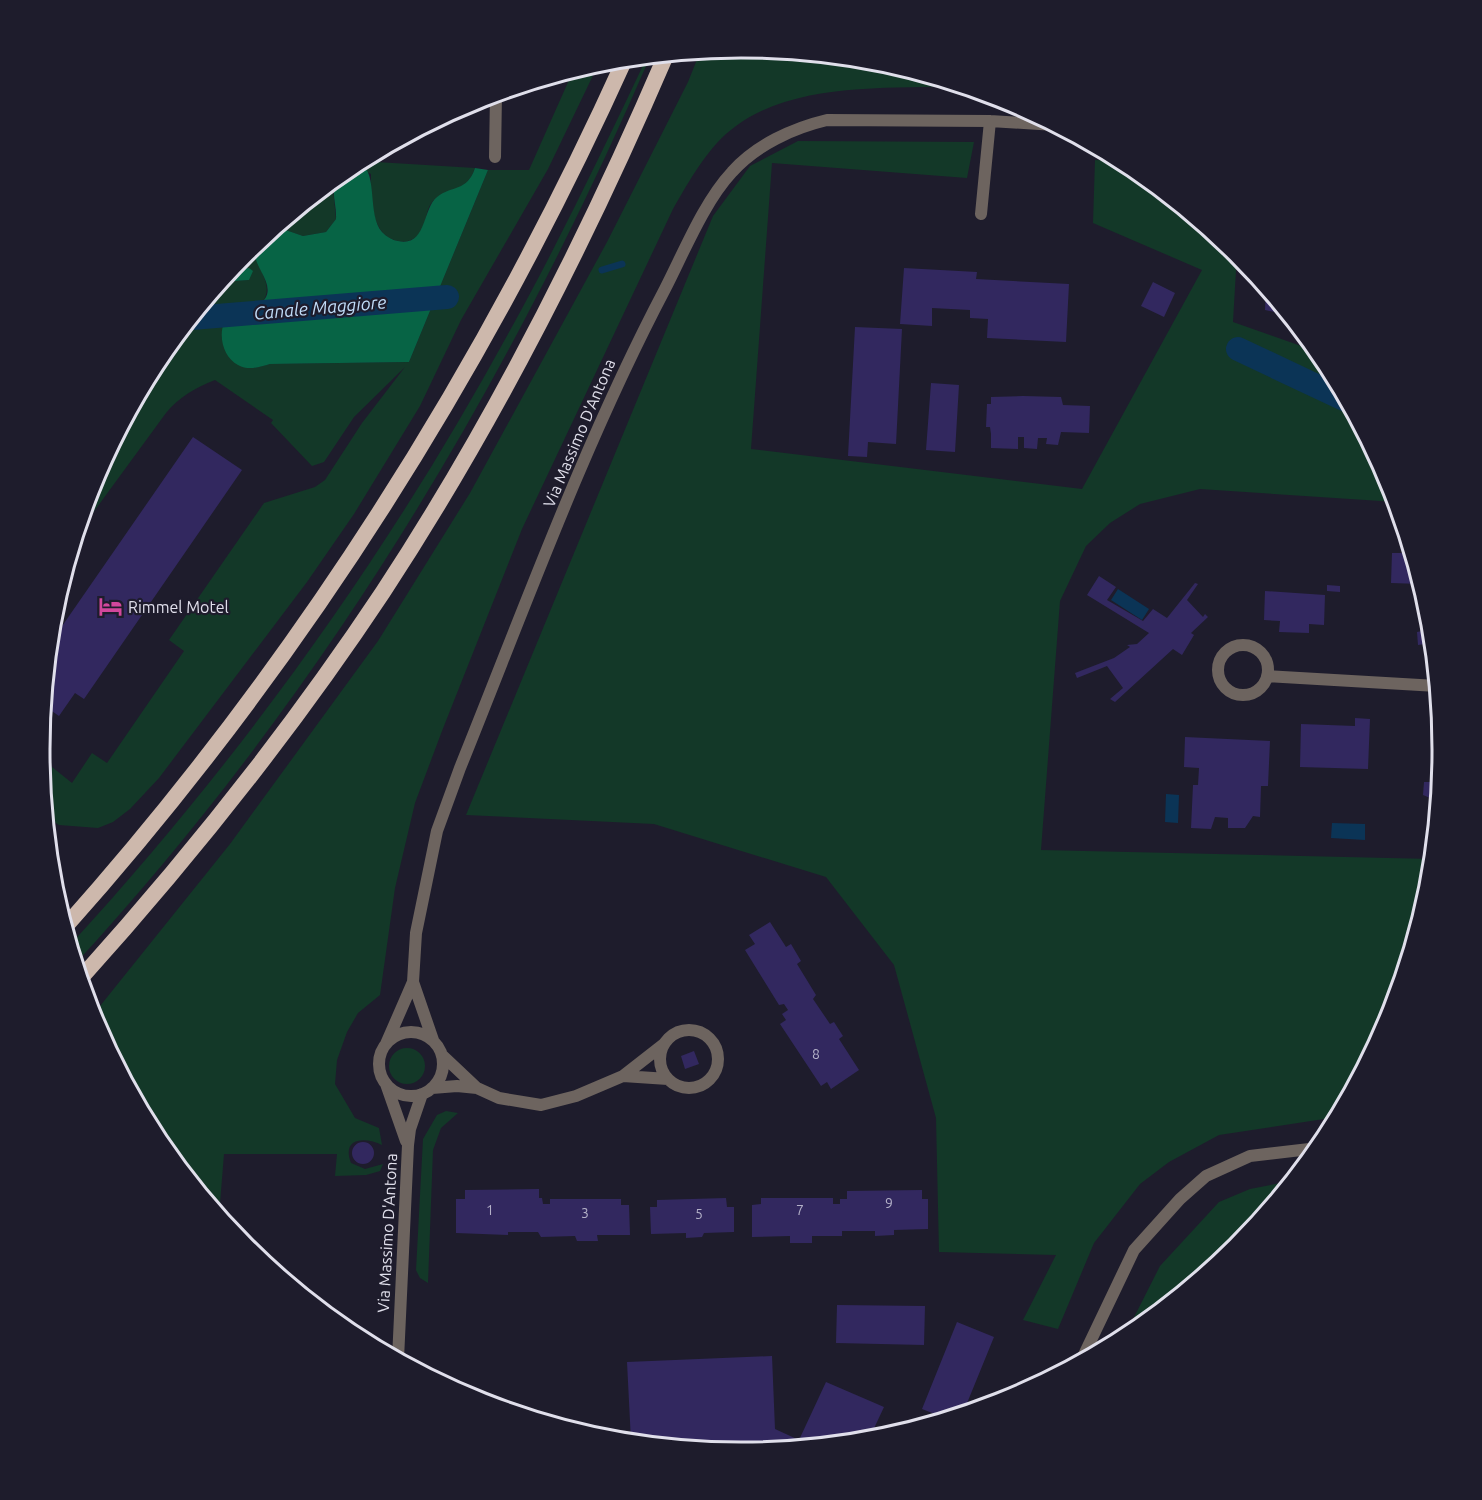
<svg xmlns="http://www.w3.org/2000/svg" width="1482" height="1500" font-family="Ubuntu,sans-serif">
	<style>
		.green { fill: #133828 }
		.forest { fill: #076445 }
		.water { fill: #0b3456 }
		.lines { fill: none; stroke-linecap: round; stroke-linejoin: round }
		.stream { stroke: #0b3456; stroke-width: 7 }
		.canal { stroke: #0b3456; stroke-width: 24 }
		.building { fill: #32285f }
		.minor { stroke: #6d645f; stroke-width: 12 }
		.trunk { stroke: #cdb8ac; stroke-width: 16 }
		.labels { text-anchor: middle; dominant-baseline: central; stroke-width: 4.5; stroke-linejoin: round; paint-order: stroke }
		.number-label { font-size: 14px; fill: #b4b1c8 }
		.street-label { font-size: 16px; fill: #e0dfeb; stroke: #1e1c2c }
		.poi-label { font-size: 16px; fill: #e0dfeb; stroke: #1e1c2c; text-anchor: start }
		.water-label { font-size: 18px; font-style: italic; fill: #c0dcf8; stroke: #1e1c2c }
		.rim { fill: none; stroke: #e0dfeb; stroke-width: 3 }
	</style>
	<rect width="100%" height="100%" fill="#1e1c2c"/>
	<!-- green -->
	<path class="green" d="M 741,48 L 878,62 L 958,86 C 887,89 796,82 736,126 C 708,146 690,180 673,209 L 522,529 L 442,731 L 415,803 L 395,888 L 380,995 L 358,1013 L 347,1032 L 337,1060 L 335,1084 L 355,1118 L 379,1128 L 382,1145 C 366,1137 341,1137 351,1163 L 365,1169 L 383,1164 L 380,1171 L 366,1175 L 335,1176 L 337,1154 L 224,1154 L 219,1216 L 157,1140 L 92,1016 L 230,844 L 378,641 L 470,493 L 607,242 L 688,82 L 700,52 Z
		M 647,57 L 650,57 C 507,388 321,697 76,963 L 70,945 C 240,760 388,554 508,334 C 558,244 603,150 647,57 Z
		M 599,63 L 548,169 L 461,320 L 420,406 L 354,514 L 307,582 L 159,778 L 130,809 L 113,822 L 98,828 L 59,825 L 45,816 L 40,765 L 42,759 L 72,783 L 92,753 L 107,763 L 184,651 L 169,640 L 264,503 L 315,487 L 325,480 L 362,423 L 405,367 L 354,417 L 324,462 L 312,466 L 271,423 L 273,420 L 215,380 C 195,388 179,397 166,413 L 76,536 L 93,481 L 158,360 L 194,315 L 199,313 L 200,308 L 221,282 L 249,280 L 249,268 L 232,269 L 258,243 C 251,268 277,282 262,303 L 240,308 L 254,368 L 270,364 L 409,362 L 488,170 L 529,170 L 573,71 Z
		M 798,141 L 974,142 L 967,178 L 772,163 L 751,449 L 1082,489 L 1202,270 L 1093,223 L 1095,160 L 1122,161 L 1131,167 L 1237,253 L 1233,322 L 1318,352 L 1325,360 L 1390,482 L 1396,502 L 1200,489 L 1140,504 L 1110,523 L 1086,546 L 1060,601 L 1041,850 L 1432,859 L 1429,887 L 1389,1019 L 1337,1117 L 1219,1135 L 1169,1162 L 1140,1184 L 1094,1243 L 1058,1329 L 1023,1320 L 1056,1255 L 939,1252 L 936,1118 L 894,965 L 826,877 L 654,824 L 466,815 L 713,216 L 750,166 Z
		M 360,161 L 475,168 C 467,193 449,186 434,200 C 425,208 427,225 419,234 C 414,240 406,243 398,241 C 370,236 371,197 371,174 L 354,165 Z
		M 335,180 L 333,189 L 336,219 L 326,232 L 303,236 L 277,227 Z
		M389 1066a18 18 0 1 1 36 0a18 18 0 1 1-36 0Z
		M 446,1111 L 458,1113 L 441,1128 L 433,1150 L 428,1283 L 420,1278 L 416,1270 L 423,1139 L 437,1115 Z
		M 1291,1181 L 1237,1247 L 1124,1337 L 1160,1266 L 1219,1202 L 1250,1189 Z"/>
	<!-- forest -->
	<path class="forest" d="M 361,165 C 378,172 367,215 382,232 C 387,237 392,240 398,241 C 427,247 422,209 437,197 C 452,185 467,192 475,168 L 488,170 L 409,362 L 270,364 C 259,367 249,371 238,365 C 220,356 215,324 233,311 C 243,304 259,310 266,297 C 275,279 244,260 259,242 C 264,236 272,232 277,227 L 303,236 L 326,232 L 336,219 C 337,201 327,186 343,173 C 350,168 353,165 361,165 Z
		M 249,268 L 253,271 L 249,280 L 221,282 L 232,269 Z"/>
	<!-- water -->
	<path class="water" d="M 1118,589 L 1149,609 L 1142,620 L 1111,600 Z
		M 1166,794 L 1179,795 L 1178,823 L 1165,822 Z
		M 1332,823 L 1365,824 L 1365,840 L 1331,838 Z"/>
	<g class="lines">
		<!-- stream -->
		<path class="stream" d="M 602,270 L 622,264"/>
		<!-- canal -->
		<path class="canal" d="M 192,318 L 447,297
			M 1238,349 L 1346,400"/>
	</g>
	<!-- building -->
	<path class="building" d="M 904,268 L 977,272 L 976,279 L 1069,284 L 1066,342 L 987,338 L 988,319 L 970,318 L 970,310 L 932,308 L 932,326 L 900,324 Z
		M 1153,282 L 1175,293 L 1164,317 L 1141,306 Z
		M 1266,288 L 1288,315 L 1265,310 Z
		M 855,327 L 902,329 L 896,444 L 868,442 L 867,457 L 848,456 Z
		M 931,383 L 959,385 L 955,452 L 926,450 Z
		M 1023,396 L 1061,397 L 1063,405 L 1090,406 L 1089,433 L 1061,432 L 1058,445 L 1046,444 L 1047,438 L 1038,438 L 1037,449 L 1024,448 L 1024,437 L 1018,437 L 1018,449 L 991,448 L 991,434 L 990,427 L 986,427 L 987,404 L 991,404 L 991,397 Z
		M 193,437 L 242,470 L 84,699 L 75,693 L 59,716 L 43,705 L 49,645 Z
		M 1392,553 L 1411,553 L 1421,584 L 1391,583 Z
		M 1099,576 L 1116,587 L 1107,600 L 1143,621 L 1153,609 L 1167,618 L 1195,583 L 1198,584 L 1187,600 L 1203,617 L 1205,614 L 1208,617 L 1191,633 L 1194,635 L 1182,655 L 1173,649 L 1115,702 L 1110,699 L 1123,688 L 1107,666 L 1077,678 L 1075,673 L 1114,658 L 1130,647 L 1127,645 L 1137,644 L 1149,633 L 1087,595 Z
		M 1327,585 L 1340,586 L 1340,592 L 1327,591 Z
		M 1422,589 L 1430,613 L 1433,646 L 1425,648 L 1425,644 L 1418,645 L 1417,632 L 1422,631 L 1421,625 L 1424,624 L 1421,613 Z
		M 1265,591 L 1325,595 L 1324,625 L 1309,624 L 1309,633 L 1279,632 L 1280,621 L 1264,620 Z
		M 1355,718 L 1370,719 L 1368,769 L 1300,767 L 1301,724 L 1355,726 Z
		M 1185,737 L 1270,741 L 1268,786 L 1261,786 L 1260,817 L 1253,816 L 1245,828 L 1228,828 L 1228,818 L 1215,817 L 1211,829 L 1191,828 L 1193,785 L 1198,785 L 1199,768 L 1184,767 Z
		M 1424,782 L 1440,782 L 1434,842 L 1427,841 L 1434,825 L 1435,800 L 1423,795 Z
		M 770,922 L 786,947 L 791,944 L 801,961 L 797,964 L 816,995 L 813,999 L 830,1024 L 834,1022 L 843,1036 L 839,1039 L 859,1070 L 831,1089 L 827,1082 L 821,1086 L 780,1024 L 786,1020 L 782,1014 L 788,1010 L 784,1004 L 779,1005 L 745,950 L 755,944 L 749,935 Z
		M 694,1051 L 699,1064 L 685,1069 L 681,1056 Z
		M352 1153a11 11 0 1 1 22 0a11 11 0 1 1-22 0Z
		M 539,1189 L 539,1198 L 542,1198 L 543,1204 L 550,1204 L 550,1199 L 621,1199 L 621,1205 L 629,1205 L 630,1235 L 597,1235 L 598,1241 L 577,1241 L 575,1236 L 541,1237 L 538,1232 L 508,1232 L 508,1235 L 456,1233 L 456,1199 L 465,1199 L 465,1190 Z
		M 922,1190 L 922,1199 L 928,1199 L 928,1229 L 894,1230 L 894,1235 L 875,1236 L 875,1231 L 842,1231 L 842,1236 L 812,1236 L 812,1243 L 790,1243 L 790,1236 L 752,1237 L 752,1205 L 761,1204 L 761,1198 L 833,1198 L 833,1204 L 840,1204 L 840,1199 L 847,1199 L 847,1191 Z
		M 726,1198 L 727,1207 L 734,1207 L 734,1232 L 704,1233 L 702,1237 L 686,1238 L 686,1233 L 651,1234 L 650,1207 L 657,1207 L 657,1200 Z
		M 837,1305 L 925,1306 L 924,1345 L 836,1343 Z
		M 957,1322 L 994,1337 L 963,1413 L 945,1418 L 922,1409 Z
		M 772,1356 L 775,1429 L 799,1440 L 826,1382 L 884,1407 L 869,1439 L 741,1452 L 631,1441 L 627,1362 Z"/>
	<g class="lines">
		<!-- minor -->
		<path class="minor" d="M 495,157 L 496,94
			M 981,214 L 990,121
			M1218 670a25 25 0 1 1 50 0a25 25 0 1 1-50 0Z
			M 1267,676 L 1437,686
			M 413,982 L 433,1040
			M660 1059a29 29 0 1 1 58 0a29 29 0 1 1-58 0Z
			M379 1064a32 32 0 1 1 64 0a32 32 0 1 1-64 0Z
			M 386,1044 L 413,982 L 416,933 L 437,831 L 460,768 C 525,607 584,443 665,289 C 684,252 704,202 732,172 C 756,145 793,128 827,120 L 990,121 L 1055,125
			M 442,1055 L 477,1088
			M 623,1076 L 668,1079
			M 386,1084 L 406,1141
			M 432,1088 L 457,1086 L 477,1088 L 499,1098 L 541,1105 L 576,1096 L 623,1076 L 664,1044
			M 398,1359 L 408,1145 L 410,1129 L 422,1094
			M 1081,1361 L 1134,1250 L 1180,1199 L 1206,1176 L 1250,1156 L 1318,1148"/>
		<!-- trunk -->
		<path class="trunk" d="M 65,927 C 296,668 482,375 625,59
			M 80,979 C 190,857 292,729 383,592 C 494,423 586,241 666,55"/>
	</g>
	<!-- icons -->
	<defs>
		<symbol id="hotel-bare" viewBox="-9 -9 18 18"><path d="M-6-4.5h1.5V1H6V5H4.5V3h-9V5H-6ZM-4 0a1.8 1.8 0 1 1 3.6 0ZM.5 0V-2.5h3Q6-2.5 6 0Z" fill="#d1479c" stroke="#1e1c2c" stroke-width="2.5" paint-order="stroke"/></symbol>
	</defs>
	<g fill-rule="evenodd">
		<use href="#hotel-bare" x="94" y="590" width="33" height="33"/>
	</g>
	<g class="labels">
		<!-- number labels -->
		<g class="number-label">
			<text x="816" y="1054">8</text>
			<text x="889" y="1203">9</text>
			<text x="490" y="1210">1</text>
			<text x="800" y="1210">7</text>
			<text x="585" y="1213">3</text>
			<text x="699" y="1214">5</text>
		</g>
		<!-- street labels -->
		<g class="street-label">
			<text transform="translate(579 433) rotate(-67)">Via Massimo D'Antona</text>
			<text transform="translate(387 1233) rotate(-87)">Via Massimo D'Antona</text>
		</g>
		<!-- poi labels -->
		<g class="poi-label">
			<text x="128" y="607">Rimmel Motel</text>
		</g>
		<!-- water labels -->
		<g class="water-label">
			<text transform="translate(320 307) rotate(-5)">Canale Maggiore</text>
		</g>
	</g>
	<!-- crop -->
	<path d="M0 0H1482V1500H0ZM741 58H741A691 691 0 0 1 1432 749V751A691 691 0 0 1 741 1442H741A691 691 0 0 1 50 751V749A691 691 0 0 1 741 58Z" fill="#1e1c2c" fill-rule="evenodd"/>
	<path class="rim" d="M741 58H741A691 691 0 0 1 1432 749V751A691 691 0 0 1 741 1442H741A691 691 0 0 1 50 751V749A691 691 0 0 1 741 58Z"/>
</svg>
